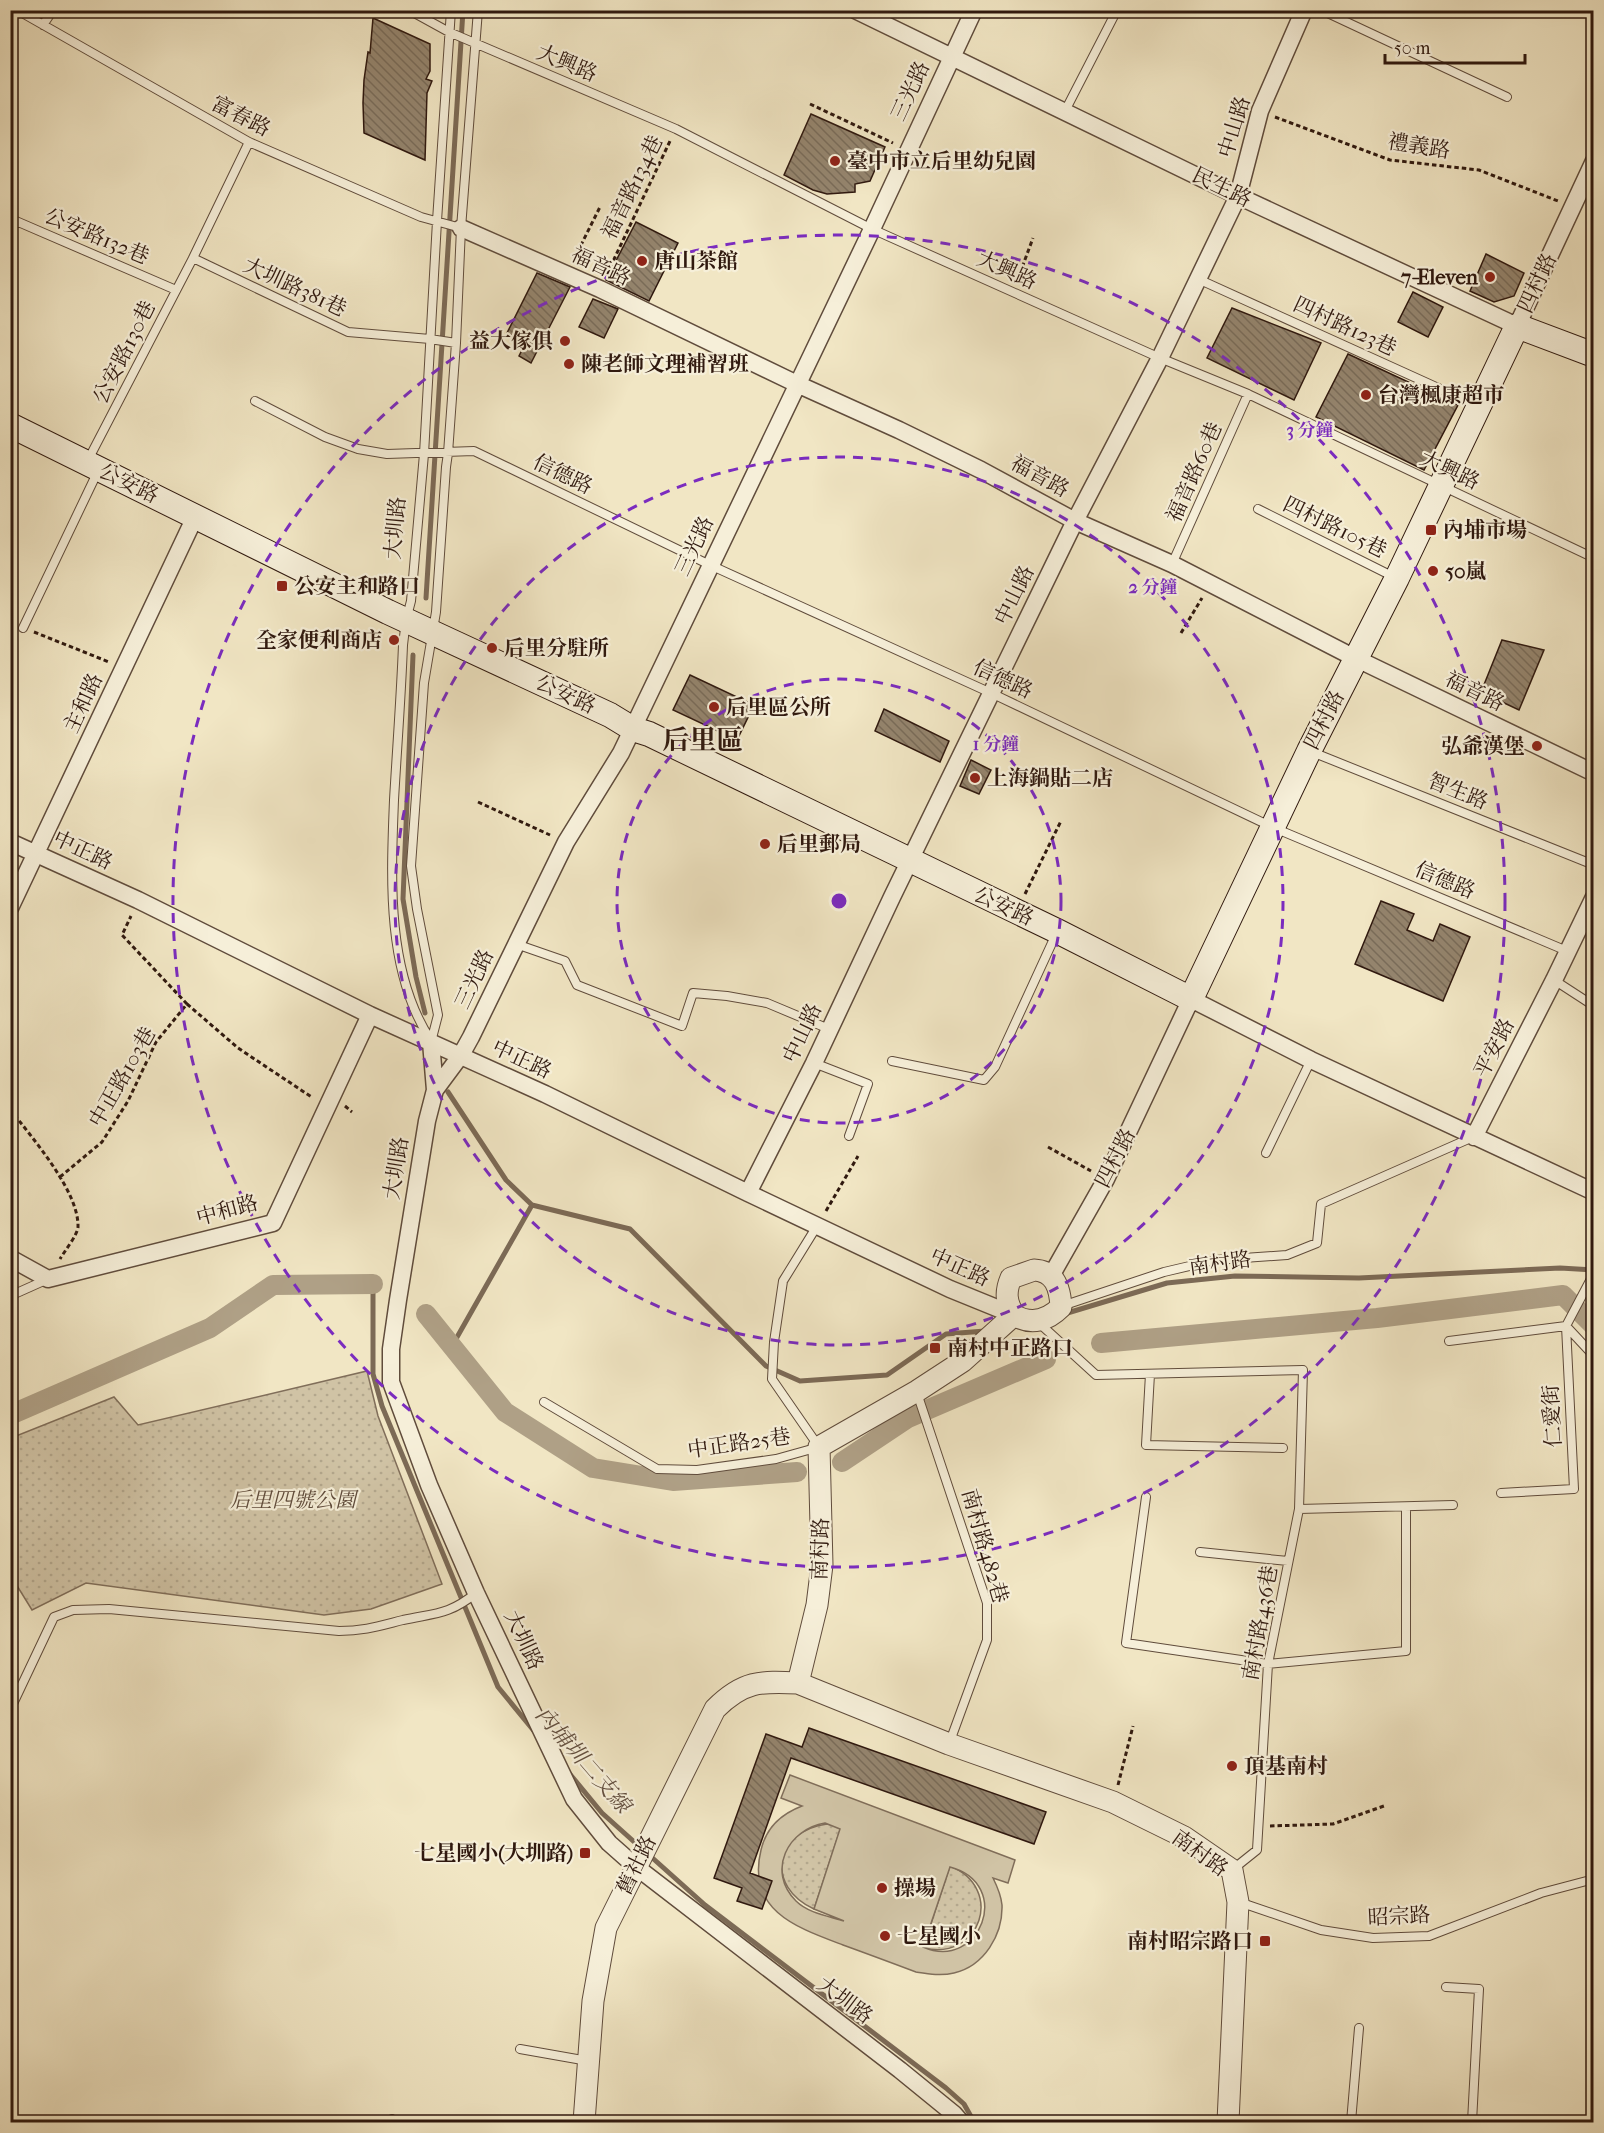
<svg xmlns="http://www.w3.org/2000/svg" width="1604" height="2133" font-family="'IM FELL French Canon','Noto Serif TC',serif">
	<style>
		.green { fill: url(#green-dots); stroke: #806e5a; stroke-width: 1.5 }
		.pitch { fill: #d0c3a5; stroke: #806e5a; stroke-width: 1.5; fill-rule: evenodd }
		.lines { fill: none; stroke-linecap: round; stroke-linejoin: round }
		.stream { stroke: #7c6a56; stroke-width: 5 }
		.canal { stroke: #afa086; stroke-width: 20 }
		.building { fill: url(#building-back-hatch); stroke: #30190f; stroke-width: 1.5 }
		.service-casing { stroke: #604c3c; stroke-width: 10 }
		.minor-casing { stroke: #604c3c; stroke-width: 19 }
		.tertiary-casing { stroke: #604c3c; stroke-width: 23 }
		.secondary-casing { stroke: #30190f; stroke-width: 26 }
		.path { stroke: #30190f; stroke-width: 3; stroke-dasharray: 4.5 3; stroke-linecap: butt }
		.service { stroke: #f6efd9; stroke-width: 8 }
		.minor { stroke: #f6efd9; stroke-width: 16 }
		.tertiary { stroke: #f6efd9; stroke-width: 21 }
		.secondary { stroke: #f6efd9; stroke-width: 24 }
		.ring { fill: none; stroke: #7b2cbf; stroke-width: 3; stroke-dasharray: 10 8 }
		.poi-dot { fill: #8f2418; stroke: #f6efd9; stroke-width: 2 }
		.labels { text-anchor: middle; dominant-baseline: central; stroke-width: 4.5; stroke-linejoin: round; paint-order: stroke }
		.street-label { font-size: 21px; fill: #30190f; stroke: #f6efd9 }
		.poi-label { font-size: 21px; font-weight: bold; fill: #30190f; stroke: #f6efd9; text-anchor: start }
		.park-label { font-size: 21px; font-style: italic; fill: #604c3c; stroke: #f6efd9 }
		.water-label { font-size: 22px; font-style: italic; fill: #634f3f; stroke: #f6efd9 }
		.district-label { font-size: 27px; font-weight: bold; fill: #30190f; stroke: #f6efd9 }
		.centre { fill: #7b2cbf; stroke: #f6efd9; stroke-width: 3 }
		.ring-label { font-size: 18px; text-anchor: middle; font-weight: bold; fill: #7b2cbf; stroke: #f6efd9; stroke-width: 4.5; stroke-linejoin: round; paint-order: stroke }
	</style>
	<defs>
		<pattern id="green-dots" width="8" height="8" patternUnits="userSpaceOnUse" patternTransform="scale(1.5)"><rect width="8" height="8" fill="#d0c3a5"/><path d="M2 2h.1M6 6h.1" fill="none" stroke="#b3a78d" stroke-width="1.8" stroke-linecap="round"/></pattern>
		<pattern id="building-back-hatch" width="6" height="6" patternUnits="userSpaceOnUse" patternTransform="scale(1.5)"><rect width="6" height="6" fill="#94846d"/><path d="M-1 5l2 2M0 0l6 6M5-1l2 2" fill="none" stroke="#796b58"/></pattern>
	</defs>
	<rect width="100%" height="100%" fill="#f1e6c4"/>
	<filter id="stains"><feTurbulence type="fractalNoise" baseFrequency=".00333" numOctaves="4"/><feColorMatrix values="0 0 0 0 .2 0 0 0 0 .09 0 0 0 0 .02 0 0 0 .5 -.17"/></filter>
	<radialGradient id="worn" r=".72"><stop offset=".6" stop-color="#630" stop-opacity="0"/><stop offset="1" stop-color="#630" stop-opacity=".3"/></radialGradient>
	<!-- green -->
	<path class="green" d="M 367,1371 L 378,1416 L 442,1584 L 371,1609 L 324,1615 L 86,1583 L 32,1610 L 11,1576 L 11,1438 L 114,1397 L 138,1425 Z
		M 827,1824 L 841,1827 L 814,1909 C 765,1887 774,1831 827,1824 Z
		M 950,1866 C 1005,1888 981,1962 923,1948 Z"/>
	<!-- pitch -->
	<path class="pitch" d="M 790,1775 L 1015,1860 L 1008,1883 L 993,1878 C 997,1886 1001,1895 1002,1905 C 1003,1935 984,1966 954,1973 C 941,1976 929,1974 916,1972 C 892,1963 868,1954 843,1945 C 798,1928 746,1911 761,1850 C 766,1828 781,1814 802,1806 L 781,1798 ZM 825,1823 L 840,1829 L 814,1909 L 844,1921 C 828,1916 808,1913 796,1901 C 766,1871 788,1829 825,1823 ZM 950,1867 C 1014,1884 980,1972 923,1947 Z"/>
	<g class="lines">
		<!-- stream -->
		<path class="stream" d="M 426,598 L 463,10
			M 413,655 L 403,899 L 416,977 L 425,1013
			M 448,1092 L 506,1180 L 532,1205 L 630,1229 L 766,1366 L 800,1381 L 887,1375 L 946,1334 L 985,1331
			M 373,1284 L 373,1374 L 382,1406 L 498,1687 L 534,1731
			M 1064,1314 L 1167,1283 L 1235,1276 L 1359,1278 L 1560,1268 L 1594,1270
			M 452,1346 L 532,1205
			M 569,1773 L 602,1813 L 641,1848
			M 648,1854 L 705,1905 L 946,2088 L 964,2104 L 974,2122"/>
		<!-- canal -->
		<path class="canal" d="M 426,1314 L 505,1412 L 593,1468 L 673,1481 L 797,1472
			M 1101,1343 L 1377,1318 L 1563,1295 L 1594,1326
			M 10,1415 L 210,1328 L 273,1285 L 373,1284
			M 842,1462 L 908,1418 L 1046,1359"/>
	</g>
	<!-- building -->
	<path class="building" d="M 373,18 L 430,44 L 430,71 L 426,79 L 432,81 L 427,93 L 425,160 L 364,133 L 363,103 L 364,80 L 368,52 L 370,53 Z
		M 811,114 L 885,147 L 870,181 L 855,184 L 855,192 L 827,194 L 813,190 L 784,175 Z
		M 636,222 L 678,243 L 649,301 L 606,280 Z
		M 1486,254 L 1524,273 L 1514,296 L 1494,302 L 1470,291 Z
		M 537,273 L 570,287 L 531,363 L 519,356 L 526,342 L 507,333 Z
		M 1413,292 L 1443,307 L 1428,337 L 1398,322 Z
		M 593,299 L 618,309 L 604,338 L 579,327 Z
		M 1232,308 L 1321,343 L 1294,400 L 1207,358 Z
		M 1348,354 L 1458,405 L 1424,470 L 1316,417 Z
		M 1502,640 L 1544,650 L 1519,710 L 1481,692 Z
		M 690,675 L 754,705 L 737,740 L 673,710 Z
		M 884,709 L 949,741 L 940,762 L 875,731 Z
		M 971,760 L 991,770 L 979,794 L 960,786 Z
		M 1381,901 L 1414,914 L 1407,930 L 1433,941 L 1440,924 L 1470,937 L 1443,1001 L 1355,964 Z
		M 809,1728 L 1046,1812 L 1034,1844 L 791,1758 L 750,1873 L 772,1881 L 762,1909 L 737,1901 L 742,1888 L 714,1878 L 766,1734 L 802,1747 Z"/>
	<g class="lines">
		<defs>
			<path id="service" d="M 17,10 L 249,142 L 421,217 L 461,228
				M 409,10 L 449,32 L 676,129 L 872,229 L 1160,358 L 1248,394 L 1594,558
				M 1321,10 L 1507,97
				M 43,25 L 53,10
				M 1065,111 L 1117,10
				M 10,234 L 16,221 L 176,290
				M 193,258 L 348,332 L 430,339 L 456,343
				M 1198,279 L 1478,406
				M 255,401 L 325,437 L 358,449 L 387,454 L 474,451 L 710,565 L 991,693 L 1272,827 L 1567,951
				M 87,462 L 193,258 L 249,142
				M 1258,509 L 1396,578
				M 1172,564 L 1248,394
				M 23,628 L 98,471
				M 1312,752 L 1594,865
				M 516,944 L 565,961 L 577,985 L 682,1026 L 693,993 L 727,996 L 767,1003 L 829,1029
				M 1554,980 L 1594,1006
				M 430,1039 C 386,971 391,878 394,800 C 397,748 401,697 403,645 L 406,620 L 411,601 L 424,454 L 437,221 L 451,10
				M 431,1042 L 438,1015 L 417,909 L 411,866 L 424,683 L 436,612 L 446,467 L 448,453 L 456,343 L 461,228 L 478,10
				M 892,1061 L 984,1080 L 995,1067 L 1057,932
				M 814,1063 L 868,1084 L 849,1136
				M 1266,1153 L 1311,1060
				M 10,1296 L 48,1279
				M 1062,1306 L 1164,1272 L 1215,1260 L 1287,1255 L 1317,1243 L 1321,1204 L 1473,1137
				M 1039,1323 L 1096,1375 L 1303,1370 L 1299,1509 L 1268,1664 L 1257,1850 L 1232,1870
				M 1449,1341 L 1566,1326 L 1594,1356
				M 1150,1374 L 1146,1445 L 1283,1448
				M 917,1393 L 987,1603 L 987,1640 L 949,1744
				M 544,1402 L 657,1469 L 697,1470 L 776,1459 L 819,1447 L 772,1379 L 774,1342 L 783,1281 L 817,1226
				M 1501,1493 L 1574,1489 L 1566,1326 L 1594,1273
				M 1146,1497 L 1126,1643 L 1268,1664 L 1406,1651 L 1406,1507
				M 1299,1509 L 1453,1505
				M 1200,1552 L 1288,1561
				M 10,1710 L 54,1617 L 73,1610 L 109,1609 L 339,1631 C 364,1631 379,1626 403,1620 C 435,1613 449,1615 476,1593
				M 1239,1902 L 1321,1930 L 1373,1938 L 1429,1936 L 1541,1893 L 1594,1879
				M 1446,1987 L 1479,1989 L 1472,2122
				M 520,2049 L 588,2061
				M 391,2122 L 392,2119
				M 1351,2122 L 1359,2028"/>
			<path id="minor" d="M 855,10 L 1238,196 L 1517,326 L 1594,161
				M 461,228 L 600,289 L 797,384 L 899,430 L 981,470 L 1075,521 L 1172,564 L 1355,658 L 1594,773
				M 10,842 L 138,900 L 370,1015 L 545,1094 L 748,1193 L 950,1289 L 1014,1315
				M 10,908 L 195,517
				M 431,1042 L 435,1090 L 427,1121 L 398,1300 L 391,1349 L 391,1382 L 429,1485 L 476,1593 L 574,1799 L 609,1843 L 635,1866 L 900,2070 L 954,2114 L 961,2122
				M 435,1090 L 461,1055 L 471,1037 L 566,842 L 621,753 L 872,229 L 974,10
				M 1474,1137 L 1554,980 L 1594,897
				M 748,1193 L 814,1063 L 892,897 L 1075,521 L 1160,358 L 1238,196 L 1260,111 L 1304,10
				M 10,1258 L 48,1279 L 273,1223 L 370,1015
				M 1051,1276 L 1106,1179 L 1191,999 L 1311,1060 L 1594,1192"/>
			<path id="tertiary" d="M 1034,1270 C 1055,1271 1060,1288 1061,1307 C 1048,1320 1032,1326 1014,1315 C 1006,1302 1005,1292 1011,1278 Z
				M 1014,1315 L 963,1361 L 917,1391 L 819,1447 L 822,1565 L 817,1605 L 798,1683 L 949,1744 L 1113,1802 L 1184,1837 L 1232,1870 L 1238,1902 L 1228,2122
				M 584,2122 L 593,2001 L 606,1928 L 715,1709 C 743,1681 760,1681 798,1683"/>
			<path id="secondary" d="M 10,425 L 388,612 L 610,715 L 633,729 L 649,734 L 1057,931 L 1191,999 L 1309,751 L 1397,578 L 1517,326 L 1594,355"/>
		</defs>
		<!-- service casing -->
		<use href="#service" class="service-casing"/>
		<!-- minor casing -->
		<use href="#minor" class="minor-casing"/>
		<!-- tertiary casing -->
		<use href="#tertiary" class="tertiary-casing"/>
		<!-- secondary casing -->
		<use href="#secondary" class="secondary-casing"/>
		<!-- path -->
		<path class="path" d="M 810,104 L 893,143
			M 1275,117 L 1390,160 L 1479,170 L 1558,201
			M 574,259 L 600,207
			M 607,274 L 671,139
			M 1017,281 L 1033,238
			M 34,632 L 109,662
			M 1181,633 L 1202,598
			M 478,802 L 550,835
			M 1025,894 L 1061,821
			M 187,1004 L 238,1048 L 313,1098
			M 345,1106 L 352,1112
			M 10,1109 C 32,1138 79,1191 78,1227 C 78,1234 64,1252 60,1259
			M 1048,1147 L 1091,1171
			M 60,1177 L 102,1142 L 128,1101 L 156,1042 L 187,1004 L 122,935 L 131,916
			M 826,1211 L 858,1156
			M 1118,1785 L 1133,1726
			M 1270,1826 L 1333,1824 L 1384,1806"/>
		<!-- service -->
		<use href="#service" class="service"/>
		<!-- minor -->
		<use href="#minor" class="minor"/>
		<!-- tertiary -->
		<use href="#tertiary" class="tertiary"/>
		<!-- secondary -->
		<use href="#secondary" class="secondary"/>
	</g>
	<!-- distance rings -->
	<g class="ring">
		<circle cx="839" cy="901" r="222"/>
		<circle cx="839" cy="901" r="444"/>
		<circle cx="839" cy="901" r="666"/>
	</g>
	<!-- markers -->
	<g class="poi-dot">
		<circle cx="835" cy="161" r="6"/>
		<circle cx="642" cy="261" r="6"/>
		<circle cx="1490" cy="277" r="6"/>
		<circle cx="565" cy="341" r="6"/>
		<circle cx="569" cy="364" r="6"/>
		<circle cx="1366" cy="395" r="6"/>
		<rect x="1425" y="524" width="12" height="12" rx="3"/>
		<circle cx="1433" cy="571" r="6"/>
		<rect x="276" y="580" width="12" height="12" rx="3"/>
		<circle cx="394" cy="640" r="6"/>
		<circle cx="492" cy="648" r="6"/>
		<circle cx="714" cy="707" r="6"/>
		<circle cx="1537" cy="746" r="6"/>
		<circle cx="975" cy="778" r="6"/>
		<circle cx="765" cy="844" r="6"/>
		<rect x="929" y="1342" width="12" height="12" rx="3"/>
		<circle cx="1232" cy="1766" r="6"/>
		<rect x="579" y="1847" width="12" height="12" rx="3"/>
		<circle cx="882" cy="1888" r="6"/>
		<circle cx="885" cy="1936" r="6"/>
		<rect x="1259" y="1935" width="12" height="12" rx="3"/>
	</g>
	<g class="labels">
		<!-- street labels -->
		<g class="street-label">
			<text transform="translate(567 63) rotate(23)">大興路</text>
			<text transform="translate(910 91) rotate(-65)">三光路</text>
			<text transform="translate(241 116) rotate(27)">富春路</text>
			<text transform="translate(1234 127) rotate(-73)">中山路</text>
			<text transform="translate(1419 146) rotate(9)">禮義路</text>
			<text transform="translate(632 187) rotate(-64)">福音路134巷</text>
			<text transform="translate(1222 187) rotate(26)">民生路</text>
			<text transform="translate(97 236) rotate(23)">公安路132巷</text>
			<text transform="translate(601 266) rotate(25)">福音路</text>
			<text transform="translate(1007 270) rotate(24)">大興路</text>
			<text transform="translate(1537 283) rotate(-65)">四村路</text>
			<text transform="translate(295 287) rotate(25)">大圳路381巷</text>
			<text transform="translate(1345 326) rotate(25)">四村路123巷</text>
			<text transform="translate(124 352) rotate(-63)">公安路130巷</text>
			<text transform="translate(1450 470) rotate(25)">大興路</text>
			<text transform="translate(1194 472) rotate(-66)">福音路60巷</text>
			<text transform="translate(563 474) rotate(26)">信德路</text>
			<text transform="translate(1040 476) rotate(29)">福音路</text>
			<text transform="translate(129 483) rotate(26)">公安路</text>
			<text transform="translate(1335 527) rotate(26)">四村路105巷</text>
			<text transform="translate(395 528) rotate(-85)">大圳路</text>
			<text transform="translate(694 546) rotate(-65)">三光路</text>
			<text transform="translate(1014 595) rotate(-64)">中山路</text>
			<text transform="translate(1003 679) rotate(25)">信德路</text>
			<text transform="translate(1475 691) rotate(26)">福音路</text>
			<text transform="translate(566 694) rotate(25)">公安路</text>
			<text transform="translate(83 703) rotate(-65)">主和路</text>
			<text transform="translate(1324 720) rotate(-63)">四村路</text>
			<text transform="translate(1458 791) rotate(22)">智生路</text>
			<text transform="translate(83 850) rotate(25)">中正路</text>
			<text transform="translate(1445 880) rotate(23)">信德路</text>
			<text transform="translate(1004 906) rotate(25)">公安路</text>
			<text transform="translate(474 979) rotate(-65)">三光路</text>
			<text transform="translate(802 1033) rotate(-65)">中山路</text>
			<text transform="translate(1494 1048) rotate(-63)">平安路</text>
			<text transform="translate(522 1059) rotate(25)">中正路</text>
			<text transform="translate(122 1077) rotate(-60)">中正路103巷</text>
			<text transform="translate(1115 1158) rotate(-63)">四村路</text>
			<text transform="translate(396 1168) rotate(-81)">大圳路</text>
			<text transform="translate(227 1210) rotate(-15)">中和路</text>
			<text transform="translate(1220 1263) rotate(-8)">南村路</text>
			<text transform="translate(960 1267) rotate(24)">中正路</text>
			<text transform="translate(1552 1416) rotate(-93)">仁愛街</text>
			<text transform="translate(739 1443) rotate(-8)">中正路25巷</text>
			<text transform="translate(985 1546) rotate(74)">南村路482巷</text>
			<text transform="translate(820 1549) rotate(-88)">南村路</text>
			<text transform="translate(1260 1623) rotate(-80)">南村路436巷</text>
			<text transform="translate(524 1640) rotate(65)">大圳路</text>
			<text transform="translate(1200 1853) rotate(36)">南村路</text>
			<text transform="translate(636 1865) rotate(-64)">舊社路</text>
			<text transform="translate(1399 1916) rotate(-3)">昭宗路</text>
			<text transform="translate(845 2000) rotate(37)">大圳路</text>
		</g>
		<!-- poi labels -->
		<g class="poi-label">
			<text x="847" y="161">臺中市立后里幼兒園</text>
			<text x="654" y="261">唐山茶館</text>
			<text x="1478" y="277" text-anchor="end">7-Eleven</text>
			<text x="553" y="341" text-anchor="end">益大傢俱</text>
			<text x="581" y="364">陳老師文理補習班</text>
			<text x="1378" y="395">台灣楓康超市</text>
			<text x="1443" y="530">內埔市場</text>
			<text x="1445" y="571">50嵐</text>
			<text x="294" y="586">公安主和路口</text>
			<text x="382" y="640" text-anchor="end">全家便利商店</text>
			<text x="504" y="648">后里分駐所</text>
			<text x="726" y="707">后里區公所</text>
			<text x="1525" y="746" text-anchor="end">弘爺漢堡</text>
			<text x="987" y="778">上海鍋貼二店</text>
			<text x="777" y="844">后里郵局</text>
			<text x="947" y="1348">南村中正路口</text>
			<text x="1244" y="1766">頂基南村</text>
			<text x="573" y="1853" text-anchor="end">七星國小(大圳路)</text>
			<text x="894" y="1888">操場</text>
			<text x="897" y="1936">七星國小</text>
			<text x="1253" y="1941" text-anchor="end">南村昭宗路口</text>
		</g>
		<!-- park labels -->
		<g class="park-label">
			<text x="293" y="1500">后里四號公園</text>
		</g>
		<!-- water labels -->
		<g class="water-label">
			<text transform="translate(583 1760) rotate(49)">內埔圳二支線</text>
		</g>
		<!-- district labels -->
		<g class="district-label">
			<text x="703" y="740">后里區</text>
		</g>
	</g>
	<circle cx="839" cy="901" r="9" class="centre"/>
	<g class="ring-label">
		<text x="1310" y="436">3 分鐘</text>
		<text x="1153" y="593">2 分鐘</text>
		<text x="996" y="750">1 分鐘</text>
	</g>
	<!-- margin -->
	<rect width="1604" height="2133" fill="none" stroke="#f1e6c4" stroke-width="36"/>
	<rect x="12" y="12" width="1580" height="2109" fill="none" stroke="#30190f" stroke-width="3"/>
	<rect x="18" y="18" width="1568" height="2097" fill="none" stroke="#30190f" stroke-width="1.5"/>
	<!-- scale -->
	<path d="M1385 54v9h140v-9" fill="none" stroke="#30190f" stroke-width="3"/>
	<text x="1394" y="54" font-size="18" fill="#30190f" stroke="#f6efd9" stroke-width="4.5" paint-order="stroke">50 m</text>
	<rect width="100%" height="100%" filter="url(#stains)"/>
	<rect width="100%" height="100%" fill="url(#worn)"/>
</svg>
